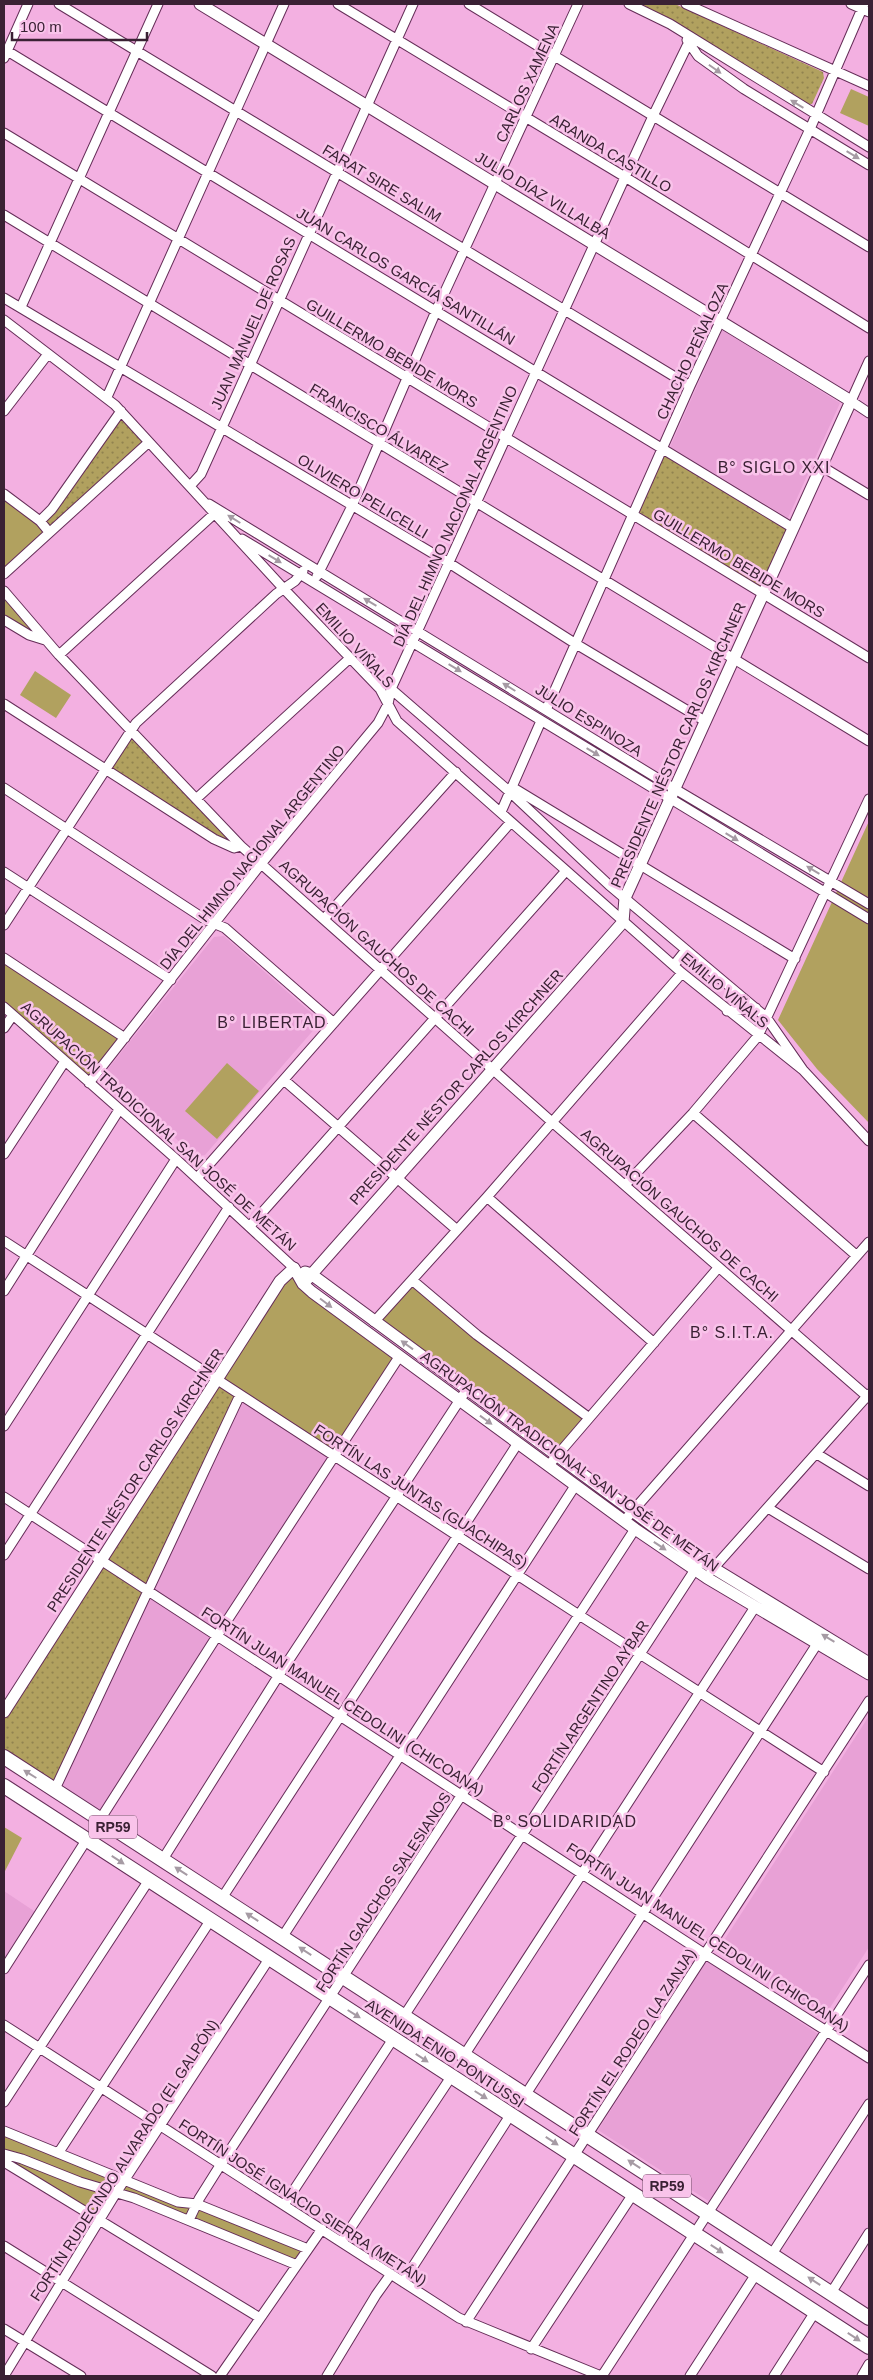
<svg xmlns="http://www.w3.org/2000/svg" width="873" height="2380" font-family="Helvetica,sans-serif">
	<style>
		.built { fill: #e8a1d6 }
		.green { fill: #b1a15f }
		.park { fill: url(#park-dots) }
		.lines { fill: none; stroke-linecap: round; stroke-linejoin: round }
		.minor-casing { stroke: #652d58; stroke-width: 11 }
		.tertiary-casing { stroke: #652d58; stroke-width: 13 }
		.primary-casing { stroke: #652d58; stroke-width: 16 }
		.minor { stroke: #fff; stroke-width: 9 }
		.tertiary { stroke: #fff; stroke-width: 11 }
		.primary { stroke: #fff; stroke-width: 14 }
		.oneway { fill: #a69ba4 }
		.labels { text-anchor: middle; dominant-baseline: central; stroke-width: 5; stroke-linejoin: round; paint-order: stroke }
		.shield { fill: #f9c3ea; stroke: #73526b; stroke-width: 1 }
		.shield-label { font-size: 14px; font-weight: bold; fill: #3a2134 }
		.street-label { font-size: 15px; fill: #3a2134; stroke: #f9c3ea }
		.neighbourhood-label { font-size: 16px; letter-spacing: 1px; fill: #3a2134; stroke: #f9c3ea }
	</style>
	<defs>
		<pattern id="park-dots" width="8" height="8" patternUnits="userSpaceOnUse" patternTransform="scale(1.25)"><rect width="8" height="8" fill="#b1a15f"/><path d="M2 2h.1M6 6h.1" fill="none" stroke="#91834f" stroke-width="1.8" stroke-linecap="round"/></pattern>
	</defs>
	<rect width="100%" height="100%" fill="#f3b0e1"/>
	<!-- built -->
	<path class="built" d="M 722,330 L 840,403 L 788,518 L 670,447 Z
		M 224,936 L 316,1017 L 317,1026 L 205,1155 L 195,1156 L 141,1107 L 141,1101 L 133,1095 L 127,1095 L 109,1079 L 107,1070 L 214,937 Z
		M 240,1395 L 336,1455 L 100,1817 L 56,1789 Z
		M 869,1716 L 869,1947 L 824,2017 L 719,1948 Z
		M 4,1891 L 37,1913 L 4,1964 Z
		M 707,1960 L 818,2034 L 710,2202 L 598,2130 Z"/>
	<!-- green -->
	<path class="green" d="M 851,89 L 869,97 L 869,126 L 840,113 Z
		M 4,494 L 49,532 L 4,574 Z
		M 4,591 L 45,640 L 4,620 Z
		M 35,671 L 71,695 L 56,718 L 20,695 Z
		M 869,821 L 869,1123 L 817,1069 L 778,1020 Z
		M 4,958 L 125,1038 L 89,1083 L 4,1006 Z
		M 227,1063 L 259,1091 L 217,1139 L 185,1111 Z
		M 292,1274 L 399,1357 L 336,1455 L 217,1380 L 280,1281 Z
		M 412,1280 L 588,1417 L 557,1455 L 374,1322 Z
		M 4,1827 L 22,1838 L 4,1873 Z
		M 4,2132 L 192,2204 L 307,2250 L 297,2265 L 116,2193 L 99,2219 L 4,2161 Z"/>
	<!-- park -->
	<path class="park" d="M 641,4 L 675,4 L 823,72 L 824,78 L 812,104 L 808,104 Z
		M 121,411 L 149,442 L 49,532 L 40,521 Z
		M 665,454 L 789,528 L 760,590 L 637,514 Z
		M 129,731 L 241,846 L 227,846 L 105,771 Z
		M 217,1385 L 236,1396 L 148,1586 L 105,1559 Z
		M 102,1565 L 145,1593 L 55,1786 L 4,1754 L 4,1717 Z"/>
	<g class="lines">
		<defs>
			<path id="minor" d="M 59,4 L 690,386
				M 338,4 L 625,177 L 869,328
				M 469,4 L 869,247
				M 629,4 L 670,24 L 869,147
				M 686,4 L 869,86
				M 851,4 L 869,12
				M 687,40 L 698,56 L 744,89 L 869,165
				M 4,49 L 793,528
				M 4,58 L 28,4
				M 4,133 L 869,658
				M 4,215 L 869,741
				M 4,298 L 449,563 L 576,644 L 705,721
				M 21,307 L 158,4
				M 4,320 L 115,405 L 283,588 L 380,689 L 397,721 L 682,973 L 803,1070
				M 869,361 L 851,401 L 869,413
				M 107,397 L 284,4
				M 4,411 L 48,354
				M 821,466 L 869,495
				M 190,486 L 201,474 L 413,4
				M 4,494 L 40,521 L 49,532
				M 209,504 L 675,789 L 869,904
				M 40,521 L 52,509 L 121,411
				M 242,539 L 869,919
				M 4,574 L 149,442
				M 317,576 L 352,506 L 436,311 L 578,4
				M 4,591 L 59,655 L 241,846 L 552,1122 L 869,1398
				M 4,620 L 29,635 L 45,640
				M 59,655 L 214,514
				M 391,689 L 510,792 L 609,885 L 766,1017 L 803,1070 L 869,1141
				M 4,704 L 214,839 L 234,848 L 241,846
				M 546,710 L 690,386 L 810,129 L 864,4
				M 512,787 L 795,959
				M 4,788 L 206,920 L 225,928 L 334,1023
				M 196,799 L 350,658
				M 501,812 L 541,721
				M 4,872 L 171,980
				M 324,919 L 456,772
				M 4,925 L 136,723 L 276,594 L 295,581 L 303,571
				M 4,958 L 125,1038
				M 674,965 L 686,950
				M 4,1007 L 176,1159 L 294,1268
				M 727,1011 L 756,1008
				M 4,1028 L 13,1015
				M 284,1080 L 457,1230
				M 89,1083 L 261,864 L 378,723 L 388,704 L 391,689 L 653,116 L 687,46 L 694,40
				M 693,1113 L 857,1256
				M 4,1154 L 65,1061
				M 197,1178 L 511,822
				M 625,1185 L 693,1113 L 758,1036 L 869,799
				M 487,1197 L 654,1343
				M 250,1226 L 565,872
				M 4,1241 L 579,1615 L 824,1772
				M 412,1280 L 477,1335 L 588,1417
				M 4,1291 L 119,1110
				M 374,1322 L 487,1197 L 682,973
				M 4,1426 L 176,1159
				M 817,1454 L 869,1486
				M 548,1466 L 718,1268
				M 4,1497 L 705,1954 L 869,2058
				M 768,1508 L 869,1569
				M 624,1521 L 869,1242
				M 4,1555 L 229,1207
				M 711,1571 L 869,1394
				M 55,1789 L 240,1395
				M 101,1818 L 217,1636 L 399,1357
				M 163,1859 L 279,1675 L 467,1389
				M 222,1898 L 518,1443
				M 283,1936 L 575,1486
				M 4,1969 L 87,1839
				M 404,2016 L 698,1565
				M 4,2025 L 459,2318 L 601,2376
				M 465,2054 L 755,1607
				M 526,2094 L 817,1644
				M 4,2102 L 149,1880
				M 4,2131 L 178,2202 L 197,2204 L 308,2249
				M 59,2152 L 210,1921
				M 4,2154 L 22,2159 L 80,2182 L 134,2198 L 297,2265
				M 4,2162 L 260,2318
				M 284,2205 L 393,2039
				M 189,2220 L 199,2199 L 221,2164 L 635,1529
				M 342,2241 L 451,2077
				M 4,2246 L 212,2376
				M 772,2254 L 869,2104
				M 403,2282 L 511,2114
				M 831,2293 L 869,2233
				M 466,2322 L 869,1701
				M 4,2329 L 81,2376
				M 531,2349 L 633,2194
				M 4,2376 L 116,2193 L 269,1959
				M 220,2376 L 322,2229
				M 327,2376 L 376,2295 L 391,2274
				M 602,2376 L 869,1965
				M 690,2376 L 756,2274
				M 774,2376 L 815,2312
				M 862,2376 L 869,2364"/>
			<path id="tertiary" d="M 200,4 L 851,401 L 640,865 L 625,898 L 623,922 L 303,1284
				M 294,1268 L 303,1284 L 312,1292 L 635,1529 L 707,1578 L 869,1674
				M 305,1272 L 311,1274 L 692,1555 L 869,1663
				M 4,1712 L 280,1281 L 294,1268"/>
			<path id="primary" d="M 4,1757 L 869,2318
				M 4,1786 L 869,2347"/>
		</defs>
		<!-- minor casing -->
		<use href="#minor" class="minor-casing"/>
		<!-- tertiary casing -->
		<use href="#tertiary" class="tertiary-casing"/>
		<!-- primary casing -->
		<use href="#primary" class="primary-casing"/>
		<!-- minor -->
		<use href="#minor" class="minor"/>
		<!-- tertiary -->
		<use href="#tertiary" class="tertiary"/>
		<!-- primary -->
		<use href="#primary" class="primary"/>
	</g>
	<!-- one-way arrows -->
	<defs><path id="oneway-solid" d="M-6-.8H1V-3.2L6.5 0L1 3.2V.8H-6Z" transform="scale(1.25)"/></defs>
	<g class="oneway">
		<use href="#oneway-solid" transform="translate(715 69) rotate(35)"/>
		<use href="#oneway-solid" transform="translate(797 104) rotate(-149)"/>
		<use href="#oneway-solid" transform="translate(853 155) rotate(31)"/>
		<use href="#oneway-solid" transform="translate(234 519) rotate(-148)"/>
		<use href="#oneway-solid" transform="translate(275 559) rotate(31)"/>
		<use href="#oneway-solid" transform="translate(370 602) rotate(-149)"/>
		<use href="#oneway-solid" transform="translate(455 668) rotate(31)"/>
		<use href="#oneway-solid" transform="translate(509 687) rotate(-148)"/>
		<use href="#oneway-solid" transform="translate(593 752) rotate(31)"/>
		<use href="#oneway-solid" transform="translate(732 837) rotate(31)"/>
		<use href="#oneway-solid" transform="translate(813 870) rotate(-149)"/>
		<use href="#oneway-solid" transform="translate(326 1303) rotate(37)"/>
		<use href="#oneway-solid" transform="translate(407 1345) rotate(-144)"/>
		<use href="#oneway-solid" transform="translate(486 1420) rotate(36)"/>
		<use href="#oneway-solid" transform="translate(660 1546) rotate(34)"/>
		<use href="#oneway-solid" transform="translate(828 1638) rotate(-149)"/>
		<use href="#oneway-solid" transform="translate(30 1774) rotate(-148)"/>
		<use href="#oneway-solid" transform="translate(118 1860) rotate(33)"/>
		<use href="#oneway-solid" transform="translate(181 1871) rotate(-147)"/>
		<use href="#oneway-solid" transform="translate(252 1917) rotate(-147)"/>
		<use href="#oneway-solid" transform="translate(305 1951) rotate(-147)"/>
		<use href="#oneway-solid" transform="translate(354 2014) rotate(32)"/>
		<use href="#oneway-solid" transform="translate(422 2058) rotate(33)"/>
		<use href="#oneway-solid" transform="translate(481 2095) rotate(32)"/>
		<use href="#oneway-solid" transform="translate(552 2141) rotate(33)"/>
		<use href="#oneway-solid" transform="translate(634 2164) rotate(-147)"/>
		<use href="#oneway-solid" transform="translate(717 2249) rotate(33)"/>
		<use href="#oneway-solid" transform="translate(814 2281) rotate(-147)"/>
		<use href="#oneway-solid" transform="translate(854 2337) rotate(33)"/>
	</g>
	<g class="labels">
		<!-- shield labels -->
		<g class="shield">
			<rect x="89" y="1815.5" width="48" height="23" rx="4"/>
			<rect x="643" y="2174.5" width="48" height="23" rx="4"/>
		</g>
		<g class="shield-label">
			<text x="113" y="1827">RP59</text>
			<text x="667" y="2186">RP59</text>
		</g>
		<!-- street labels -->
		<g class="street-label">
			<text transform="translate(527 83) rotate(-65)">CARLOS XAMENA</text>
			<text transform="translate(611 153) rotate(31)">ARANDA CASTILLO</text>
			<text transform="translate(382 183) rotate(31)">FARAT SIRE SALIM</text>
			<text transform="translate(543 195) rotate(31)">JULIO DÍAZ VILLALBA</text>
			<text transform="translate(406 276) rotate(31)">JUAN CARLOS GARCÍA SANTILLÁN</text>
			<text transform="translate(253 323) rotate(-66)">JUAN MANUEL DE ROSAS</text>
			<text transform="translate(692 351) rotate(-65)">CHACHO PEÑALOZA</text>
			<text transform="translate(392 353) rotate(31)">GUILLERMO BEBIDE MORS</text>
			<text transform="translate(379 428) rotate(31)">FRANCISCO ÁLVAREZ</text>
			<text transform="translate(363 496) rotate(31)">OLIVIERO PELICELLI</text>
			<text transform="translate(455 516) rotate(-66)">DÍA DEL HIMNO NACIONAL ARGENTINO</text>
			<text transform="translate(739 563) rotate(31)">GUILLERMO BEBIDE MORS</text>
			<text transform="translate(355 645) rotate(48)">EMILIO VIÑALS</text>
			<text transform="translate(589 720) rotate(32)">JULIO ESPINOZA</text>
			<text transform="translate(678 745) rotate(-66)">PRESIDENTE NÉSTOR CARLOS KIRCHNER</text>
			<text transform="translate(252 857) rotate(-51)">DÍA DEL HIMNO NACIONAL ARGENTINO</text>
			<text transform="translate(377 948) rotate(42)">AGRUPACIÓN GAUCHOS DE CACHI</text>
			<text transform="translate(725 990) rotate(40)">EMILIO VIÑALS</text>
			<text transform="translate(456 1087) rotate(-48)">PRESIDENTE NÉSTOR CARLOS KIRCHNER</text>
			<text transform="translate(159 1126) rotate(42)">AGRUPACIÓN TRADICIONAL SAN JOSÉ DE METÁN</text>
			<text transform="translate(680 1215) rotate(41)">AGRUPACIÓN GAUCHOS DE CACHI</text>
			<text transform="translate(570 1461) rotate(36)">AGRUPACIÓN TRADICIONAL SAN JOSÉ DE METÁN</text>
			<text transform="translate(135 1480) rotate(-57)">PRESIDENTE NÉSTOR CARLOS KIRCHNER</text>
			<text transform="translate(421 1496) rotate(33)">FORTÍN LAS JUNTAS (GUACHIPAS)</text>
			<text transform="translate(343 1701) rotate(33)">FORTÍN JUAN MANUEL CEDOLINI (CHICOANA)</text>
			<text transform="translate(590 1706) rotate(-57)">FORTÍN ARGENTINO AYBAR</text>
			<text transform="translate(383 1892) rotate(-57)">FORTÍN GAUCHOS SALESIANOS</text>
			<text transform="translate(708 1937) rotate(33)">FORTÍN JUAN MANUEL CEDOLINI (CHICOANA)</text>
			<text transform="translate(632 2042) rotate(-57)">FORTÍN EL RODEO (LA ZANJA)</text>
			<text transform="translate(445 2053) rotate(33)">AVENIDA ENIO PONTUSSI</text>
			<text transform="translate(124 2160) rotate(-57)">FORTÍN RUDECINDO ALVARADO (EL GALPÓN)</text>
			<text transform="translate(303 2202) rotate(33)">FORTÍN JOSÉ IGNACIO SIERRA (METÁN)</text>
		</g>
		<!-- neighbourhood labels -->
		<g class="neighbourhood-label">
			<text x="774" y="467">B° SIGLO XXI</text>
			<text x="272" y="1022">B° LIBERTAD</text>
			<text x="732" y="1332">B° S.I.T.A.</text>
			<text x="565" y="1821">B° SOLIDARIDAD</text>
		</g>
	</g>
	<!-- border -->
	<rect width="873" height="2380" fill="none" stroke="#3a2134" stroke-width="10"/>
	<!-- scale -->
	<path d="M12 32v8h135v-8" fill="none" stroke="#3a2134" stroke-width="2.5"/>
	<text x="20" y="32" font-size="15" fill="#3a2134" stroke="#f9c3ea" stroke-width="4" paint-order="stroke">100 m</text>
</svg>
